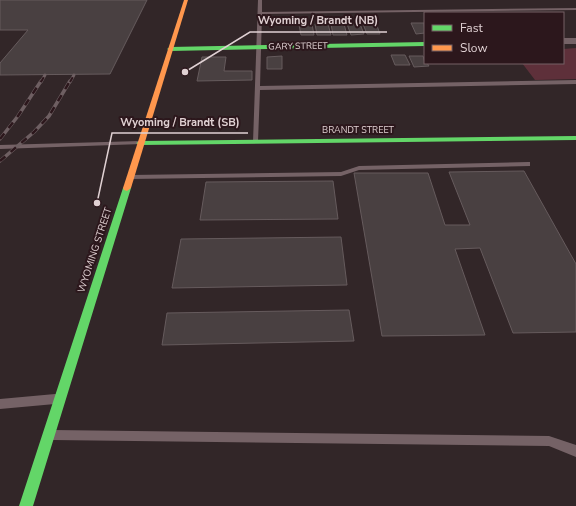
<svg xmlns="http://www.w3.org/2000/svg" width="576" height="506" font-family="'Nunito Sans',sans-serif">
	<style>
		.green { fill: #5e303a }
		.building { fill: #494041; stroke: #665b5d }
		.lines { fill: none; stroke-linecap: round; stroke-linejoin: round }
		.lane { fill: #756266; fill-rule: evenodd }
		.street { fill: #756266; fill-rule: evenodd }
		.fast { fill: #63d668; fill-rule: evenodd }
		.slow { fill: #ff974d; fill-rule: evenodd }
		.rail-far1-casing { stroke: #6e5f62; stroke-width: 3 }
		.rail-casing { stroke: #6e5f62; stroke-width: 3.5 }
		.rail-far1 { stroke: #2c171c; stroke-width: 2; stroke-dasharray: 5.5; stroke-linecap: butt }
		.rail { stroke: #2c171c; stroke-width: 2.5; stroke-dasharray: 7; stroke-linecap: butt }
		.labels { text-anchor: middle; dominant-baseline: central; stroke-width: 4; stroke-linejoin: round; paint-order: stroke }
		.far-street-label { font-size: 9px; fill: #e0d1d3; stroke: #2c171c }
		.street-label { font-size: 10px; fill: #e0d1d3; stroke: #2c171c }
		.leader { fill: none; stroke: #e0d1d3; stroke-width: 1.5 }
		.callout-dot { fill: #e0d1d3; stroke: #2c171c; stroke-width: 1.5 }
		.callout-label { font-size: 11px; text-anchor: middle; font-weight: bold; fill: #e0d1d3; stroke: #2c171c; stroke-width: 4; stroke-linejoin: round; paint-order: stroke }
	</style>
	<rect width="100%" height="100%" fill="#322628"/>
	<!-- green -->
	<path class="green" d="M 576,48 L 576,79 L 535,80 L 522,63 L 563,63 L 563,49 Z"/>
	<!-- building -->
	<path class="building" d="M 0,0 L 147,0 L 110,74 L 0,75 L 0,63 L 28,30 L 0,30 Z
		M 376,23 L 380,34 L 367,34 L 363,24 Z
		M 411,23 L 424,23 L 425,33 L 416,34 Z
		M 312,24 L 314,35 L 301,35 L 299,25 Z
		M 315,24 L 328,24 L 331,35 L 317,35 Z
		M 331,24 L 344,24 L 347,35 L 333,35 Z
		M 347,24 L 360,24 L 364,34 L 351,35 Z
		M 391,55 L 405,55 L 410,65 L 395,65 Z
		M 282,56 L 282,69 L 267,69 L 267,57 Z
		M 409,56 L 423,56 L 425,63 L 427,63 L 429,66 L 414,67 Z
		M 202,57 L 226,57 L 224,71 L 252,71 L 252,80 L 197,81 Z
		M 524,171 L 576,264 L 576,332 L 513,333 L 480,248 L 455,249 L 485,335 L 382,336 L 354,173 L 428,173 L 445,225 L 470,225 L 449,172 Z
		M 333,181 L 338,219 L 200,220 L 206,182 Z
		M 341,237 L 347,285 L 172,288 L 181,239 Z
		M 349,310 L 354,341 L 162,345 L 167,313 Z"/>
	<g class="lines">
		<!-- lane -->
		<path class="lane" d="M 258,0 L 262,0 L 262,12 L 576,8 L 576,10 L 262,14 L 260,86 L 576,80 L 576,84 L 260,90 L 258,141 L 257,142 L 253,142 Z
			M 140,141 L 142,142 L 142,144 L 0,149 L 0,145 Z
			M 528,162 L 530,162 L 530,166 L 359,170 L 341,176 L 130,179 L 127,177 L 130,175 L 341,172 L 359,166 Z
			M 55,394 L 59,395 L 60,399 L 59,403 L 55,404 L 0,409 L 0,399 Z
			M 53,430 L 549,436 L 576,445 L 576,457 L 549,446 L 53,440 L 49,439 L 48,435 L 49,431 Z"/>
		<!-- street -->
		<path class="street" d="M 563,38 L 576,38 L 576,44 L 563,44 Z"/>
		<!-- fast -->
		<path class="fast" d="M 425,42 L 425,46 L 170,51 L 167,49 L 170,47 Z
			M 576,136 L 576,140 L 140,145 L 136,143 L 140,141 Z
			M 127,185 L 131,188 L 33,506 L 19,506 L 123,188 Z"/>
		<!-- slow -->
		<path class="slow" d="M 184,0 L 188,0 L 131,188 L 127,191 L 124,190 L 123,188 Z"/>
		<defs>
			<path id="rail-far1" d="M 41,82 L 45,75
				M 70,82 L 74,75"/>
			<path id="rail" d="M 0,139 L 18,116 L 41,81
				M 0,161 L 34,132 L 49,116 L 70,81"/>
		</defs>
		<!-- rail-far1 casing -->
		<use href="#rail-far1" class="rail-far1-casing"/>
		<!-- rail casing -->
		<use href="#rail" class="rail-casing"/>
		<!-- rail-far1 -->
		<use href="#rail-far1" class="rail-far1"/>
		<!-- rail -->
		<use href="#rail" class="rail"/>
	</g>
	<g class="labels">
		<!-- far-street labels -->
		<g class="far-street-label">
			<text transform="translate(298 46) rotate(-1)">GARY STREET</text>
			<text x="358" y="130">BRANDT STREET</text>
		</g>
		<!-- street labels -->
		<g class="street-label">
			<text transform="translate(95 250) rotate(-72)">WYOMING STREET</text>
		</g>
	</g>
	<!-- callouts -->
	<path class="leader" d="M185 72L250 32H387M97 203L112 133H248"/>
	<g class="callout-dot">
		<circle cx="185" cy="72" r="4"/>
		<circle cx="97" cy="203" r="4"/>
	</g>
	<g class="callout-label">
		<text x="318" y="24">Wyoming / Brandt (NB)</text>
		<text x="180" y="126">Wyoming / Brandt (SB)</text>
	</g>
	<!-- legend -->
	<rect x="424" y="12" width="140" height="52" fill="#2c171c" stroke="#746165"/>
	<rect x="432" y="25" width="20" height="6" fill="#63d668" stroke="#746165"/>
	<text x="460" y="32" font-size="12" fill="#e0d1d3">Fast</text>
	<rect x="432" y="45" width="20" height="6" fill="#ff974d" stroke="#746165"/>
	<text x="460" y="52" font-size="12" fill="#e0d1d3">Slow</text>
</svg>
